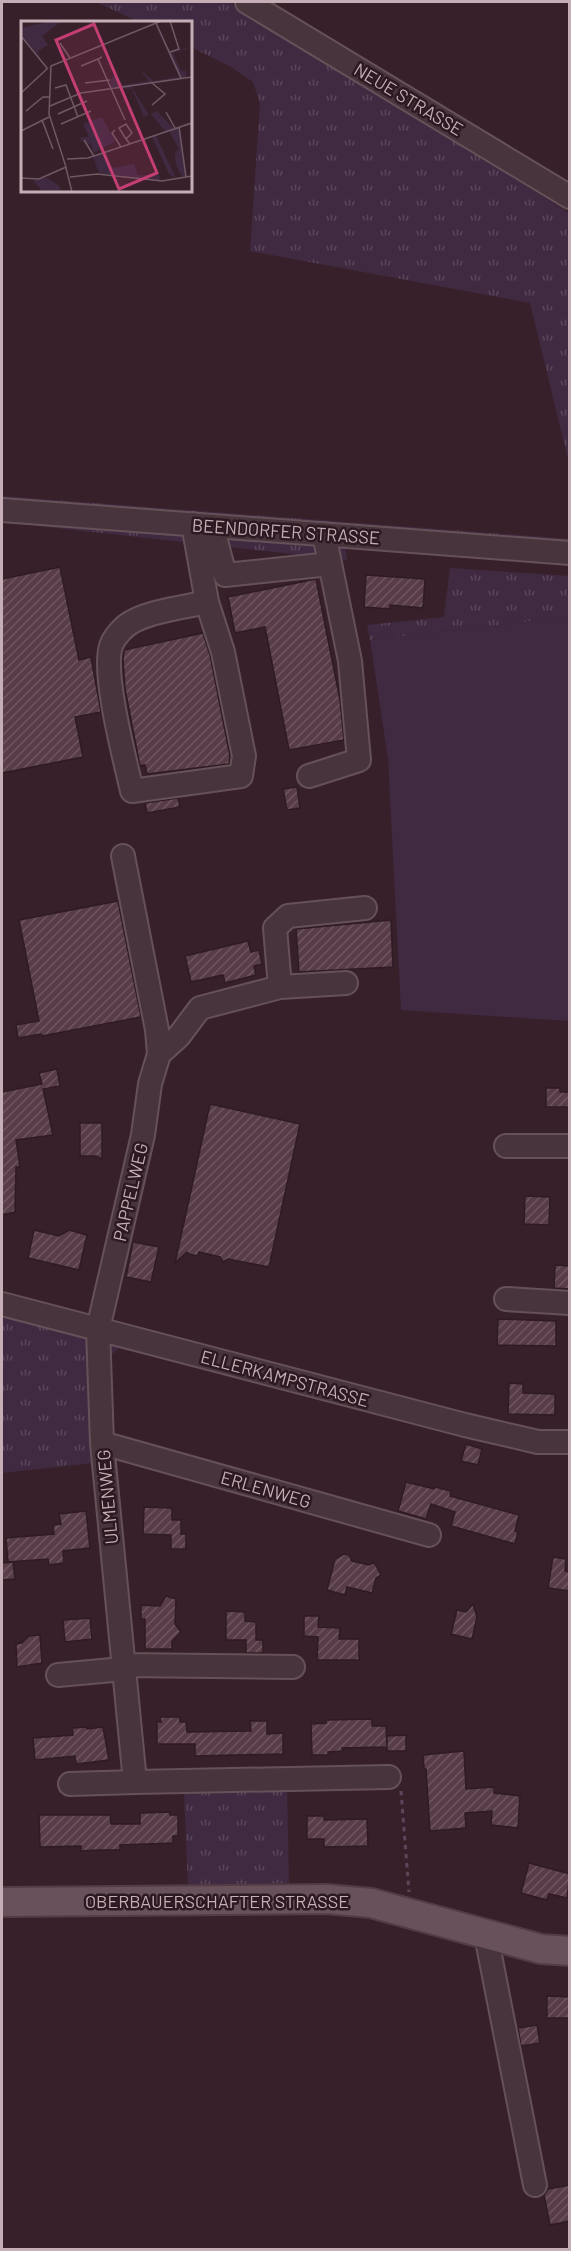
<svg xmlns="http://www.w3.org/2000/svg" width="571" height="2251" font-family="Barlow,sans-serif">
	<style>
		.grass { fill: url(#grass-tufts) }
		.green { fill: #402a41 }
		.building { fill: url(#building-hatch); stroke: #2f1b23; stroke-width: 1.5 }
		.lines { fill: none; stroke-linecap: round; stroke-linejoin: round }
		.minor-casing { stroke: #665159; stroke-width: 26 }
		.major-casing { stroke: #523d45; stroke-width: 32 }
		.path { stroke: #5d4659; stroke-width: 3; stroke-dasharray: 4.5 4.5; stroke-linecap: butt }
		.minor { stroke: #48343c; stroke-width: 22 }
		.major { stroke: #68515b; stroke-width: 28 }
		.labels { text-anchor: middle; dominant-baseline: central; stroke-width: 5; stroke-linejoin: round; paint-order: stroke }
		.street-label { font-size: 18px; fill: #c5aeb6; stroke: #2c1921 }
		.inset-road { fill: none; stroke: #705962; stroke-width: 1.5 }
		.view { fill: #c33e72; fill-opacity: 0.15; stroke: #c33e72; stroke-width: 3 }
		.inset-edge { fill: none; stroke: #c5aeb6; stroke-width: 3 }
	</style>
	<defs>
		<pattern id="grass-tufts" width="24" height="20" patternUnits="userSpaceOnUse" patternTransform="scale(1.5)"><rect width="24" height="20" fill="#402a41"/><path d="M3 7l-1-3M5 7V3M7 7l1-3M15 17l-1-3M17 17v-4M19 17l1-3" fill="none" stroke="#5a465a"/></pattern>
		<pattern id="building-hatch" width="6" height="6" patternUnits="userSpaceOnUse" patternTransform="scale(1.5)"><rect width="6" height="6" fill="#583c48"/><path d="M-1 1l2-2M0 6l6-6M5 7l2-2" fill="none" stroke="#6e5660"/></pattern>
	</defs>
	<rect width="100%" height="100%" fill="#38202a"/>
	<!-- grass -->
	<path class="grass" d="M 96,2 L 228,2 L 272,24 L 569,213 L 569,463 L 530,303 L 250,251 L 260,103 L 253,82 L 231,67 L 191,47 L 190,22 L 139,22 Z
		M 2,496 L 569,539 L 569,547 L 345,547 L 347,560 L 2,522 Z
		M 450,568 L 569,576 L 569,617 L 370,640 L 367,625 L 444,617 Z
		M 2,1292 L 463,1412 L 463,1434 L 133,1347 L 120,1347 L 104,1361 L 87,1345 L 93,1463 L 2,1473 Z
		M 287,1787 L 289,1883 L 188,1888 L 184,1789 Z"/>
	<!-- green -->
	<path class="green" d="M 569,617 L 569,1021 L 401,1010 L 388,759 L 370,640 Z"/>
	<!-- building -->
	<path class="building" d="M 60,567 L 79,660 L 91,657 L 101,712 L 75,717 L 83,757 L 2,773 L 2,579 Z
		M 366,575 L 425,579 L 423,608 L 390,605 L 390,609 L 364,607 Z
		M 316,579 L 340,700 L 344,740 L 289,750 L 265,627 L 235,633 L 228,597 Z
		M 203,633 L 210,655 L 230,756 L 229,764 L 147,774 L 145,765 L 140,766 L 125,689 L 123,660 L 124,650 Z
		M 297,787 L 300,808 L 287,810 L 283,789 Z
		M 178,798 L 180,807 L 147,813 L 145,803 Z
		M 118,901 L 141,1017 L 42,1036 L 41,1034 L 18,1038 L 16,1025 L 39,1021 L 19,920 Z
		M 391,920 L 393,967 L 299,972 L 296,929 Z
		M 248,941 L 251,952 L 259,950 L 262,964 L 254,966 L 256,975 L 225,983 L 223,975 L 191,982 L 185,956 Z
		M 57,1069 L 60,1086 L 43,1089 L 53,1135 L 16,1140 L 20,1167 L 16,1167 L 15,1212 L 2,1215 L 2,1092 L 42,1084 L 39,1073 Z
		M 546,1088 L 560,1088 L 560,1092 L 570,1092 L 570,1107 L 546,1107 Z
		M 210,1104 L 300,1124 L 269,1267 L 228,1259 L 223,1262 L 220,1257 L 199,1252 L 198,1256 L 189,1254 L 187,1252 L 175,1263 Z
		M 80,1123 L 102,1123 L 102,1159 L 96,1156 L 80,1156 Z
		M 525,1196 L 550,1197 L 549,1225 L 524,1224 Z
		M 34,1230 L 59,1236 L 69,1230 L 87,1235 L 79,1270 L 28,1258 Z
		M 133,1242 L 159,1247 L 151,1282 L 126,1277 Z
		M 555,1265 L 570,1266 L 570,1289 L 554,1288 Z
		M 498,1319 L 556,1321 L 556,1346 L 497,1345 Z
		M 509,1383 L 523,1384 L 523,1393 L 555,1394 L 555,1415 L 508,1414 Z
		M 466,1444 L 482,1449 L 478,1465 L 461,1461 Z
		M 406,1482 L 434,1489 L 435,1487 L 451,1491 L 450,1496 L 519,1515 L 515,1531 L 518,1532 L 515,1544 L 451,1526 L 455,1512 L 431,1504 L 426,1519 L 398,1511 Z
		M 144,1507 L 172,1508 L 172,1520 L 181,1520 L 181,1534 L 186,1534 L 186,1549 L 171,1549 L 171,1535 L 143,1534 Z
		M 86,1511 L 90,1548 L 63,1551 L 64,1563 L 49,1565 L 48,1559 L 8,1562 L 6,1538 L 54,1534 L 53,1525 L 61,1524 L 59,1514 Z
		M 344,1554 L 349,1555 L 352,1561 L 369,1565 L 374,1562 L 381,1575 L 376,1578 L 372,1593 L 347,1587 L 345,1595 L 327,1590 L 335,1559 Z
		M 553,1557 L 566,1559 L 565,1571 L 570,1572 L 570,1591 L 548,1588 Z
		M 13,1562 L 15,1579 L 2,1580 L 2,1563 Z
		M 166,1596 L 176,1599 L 175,1624 L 181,1632 L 172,1641 L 172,1649 L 145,1649 L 145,1619 L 141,1619 L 141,1605 L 160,1606 Z
		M 473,1604 L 477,1617 L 472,1639 L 451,1634 L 457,1610 L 466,1612 Z
		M 226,1611 L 245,1612 L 245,1621 L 256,1622 L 256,1640 L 263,1640 L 263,1653 L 246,1653 L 246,1640 L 226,1640 Z
		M 304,1616 L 319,1616 L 318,1627 L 340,1628 L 339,1639 L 359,1639 L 359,1660 L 317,1660 L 318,1637 L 304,1636 Z
		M 90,1618 L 92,1639 L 65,1642 L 63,1620 Z
		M 40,1635 L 42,1663 L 17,1667 L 16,1644 L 22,1643 L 29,1636 Z
		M 160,1717 L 180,1717 L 180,1722 L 186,1722 L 187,1732 L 251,1731 L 250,1721 L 267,1721 L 267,1734 L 283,1733 L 283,1754 L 195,1756 L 195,1744 L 157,1744 L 157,1722 L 161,1722 Z
		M 372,1719 L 372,1726 L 386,1726 L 387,1747 L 342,1748 L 343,1751 L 328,1752 L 328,1755 L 312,1755 L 311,1724 L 326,1723 L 326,1720 Z
		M 87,1727 L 87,1729 L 103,1727 L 109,1760 L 76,1764 L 75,1756 L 35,1760 L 33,1738 L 73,1735 L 72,1728 Z
		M 406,1735 L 406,1751 L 387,1751 L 387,1736 Z
		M 464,1751 L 466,1789 L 494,1787 L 494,1793 L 520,1796 L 518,1828 L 491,1825 L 492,1811 L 465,1813 L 466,1828 L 430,1831 L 426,1769 L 424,1769 L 423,1755 Z
		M 170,1812 L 170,1815 L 178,1815 L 178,1836 L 173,1836 L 173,1843 L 120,1845 L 120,1850 L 97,1850 L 81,1851 L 81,1846 L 40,1847 L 39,1815 L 110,1815 L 111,1824 L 140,1824 L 140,1813 Z
		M 307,1816 L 324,1816 L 324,1820 L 367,1819 L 368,1846 L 324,1847 L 324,1839 L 307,1839 Z
		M 529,1863 L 570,1874 L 567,1898 L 549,1894 L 547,1900 L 521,1893 Z
		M 547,1996 L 570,1997 L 570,2018 L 547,2018 Z
		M 537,2025 L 540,2043 L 521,2046 L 518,2028 Z
		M 570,2185 L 570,2221 L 550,2225 L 544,2195 L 548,2189 Z"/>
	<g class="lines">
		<defs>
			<path id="minor" d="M 247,2 L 570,197
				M 2,510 L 570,553
				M 193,524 L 207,602 C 186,607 150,611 132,622 C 124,626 114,637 111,646 C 102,673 125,760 132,791 L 241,776 L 244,756 L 223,652 L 207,602
				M 212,526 L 225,575 L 330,564
				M 309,776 L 359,760 L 350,661 L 324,534
				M 280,987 L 275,928 L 288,916 L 365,908
				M 159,1054 L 179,1036 L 200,1008 L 280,987 L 346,983
				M 506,1146 L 570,1146
				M 506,1299 L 570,1303
				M 2,1304 L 465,1425 L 538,1442 L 570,1442
				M 102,1443 L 429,1535
				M 123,1665 L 293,1667
				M 58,1675 L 123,1669
				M 135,1782 L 389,1777
				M 70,1784 L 135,1782 L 102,1443 L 98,1329 L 143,1135 L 150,1084 L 159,1054 L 157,1030 L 123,856
				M 486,1935 L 535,2185"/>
			<path id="major" d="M 2,1902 L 326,1899 L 371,1903 L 541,1949 L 570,1951"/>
		</defs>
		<!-- minor casing -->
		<use href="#minor" class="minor-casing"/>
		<!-- major casing -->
		<use href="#major" class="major-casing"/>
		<!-- path -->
		<path class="path" d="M 401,1791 L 409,1892"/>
		<!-- minor -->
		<use href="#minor" class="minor"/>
		<!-- major -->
		<use href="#major" class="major"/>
	</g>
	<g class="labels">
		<!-- street labels -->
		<g class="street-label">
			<text transform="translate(409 99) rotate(31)">NEUE STRASSE</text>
			<text transform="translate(286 531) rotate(4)">BEENDORFER STRASSE</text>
			<text transform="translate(130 1192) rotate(-77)">PAPPELWEG</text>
			<text transform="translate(285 1378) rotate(15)">ELLERKAMPSTRASSE</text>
			<text transform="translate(266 1489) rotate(16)">ERLENWEG</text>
			<text transform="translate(107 1497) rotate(-95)">ULMENWEG</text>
			<text x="217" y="1901">OBERBAUERSCHAFTER STRASSE</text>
		</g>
	</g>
	<!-- overview -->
	<g transform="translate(21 21)">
		<rect width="171" height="171" fill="#38202a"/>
		<path d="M 135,6 L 136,6 L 149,30 L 171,26 L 152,32 L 160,50 L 165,50 L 166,57 L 110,65 L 128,94 L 123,96 L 111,68 L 90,66 L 89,58 L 96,54 L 102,64 L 128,60 L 118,47 L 132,60 L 158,56 ZM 136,90 L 152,107 L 171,100 L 171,111 L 168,103 L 159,107 L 165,155 L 161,156 L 155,144 L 154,131 L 158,128 L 148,110 L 135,115 L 155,157 L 148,153 L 131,116 L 82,133 L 92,147 L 113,143 L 117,154 L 138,154 L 140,160 L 78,152 L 72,136 L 144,110 L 130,93 ZM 26,157 L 37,164 L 41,171 L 20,169 L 12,159 Z" fill="#402a41"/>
		<path d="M 31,0 L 41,0 L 21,15 L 27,24 L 17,30 L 19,36 L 0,14 L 0,7 Z" fill="#402a41"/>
		<path d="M 81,96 L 94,120 L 73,132 L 69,121 L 68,124 L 57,117 L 68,116 L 62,103 Z" fill="#402a41"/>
		<path class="inset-road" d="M 149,0 L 158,28 L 149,31M 135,2 L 160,57M 0,15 L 26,47M 39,22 L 49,37M 81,36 L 77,38 L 104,99M 60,45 L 77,38M 130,61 L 144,73 L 131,84M 64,62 L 89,59M 34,67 L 45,64 L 57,96M 0,72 L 27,47M 29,85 L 60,72 L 171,56M 5,90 L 22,76 L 28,76M 145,91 L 154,107M 37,93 L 66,80M 21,99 L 32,128M 40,103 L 70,90M 158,106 L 165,156M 94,109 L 91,112 L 100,126M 0,110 L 28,96M 105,118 L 98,107 L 105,103 L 111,112 L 105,118 L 109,123M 63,119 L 73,135M 46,138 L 67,137 L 171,102M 45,147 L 51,171M 49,156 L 76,153 L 141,160 L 171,155M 0,157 L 18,158 L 45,146 L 28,93 L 30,45 L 140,0"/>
		<path class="view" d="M 73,3 L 136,152 L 98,168 L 35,19 Z"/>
		<rect width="171" height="171" class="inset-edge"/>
	</g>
	<!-- border -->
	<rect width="571" height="2251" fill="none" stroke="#c5aeb6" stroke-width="6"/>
</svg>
